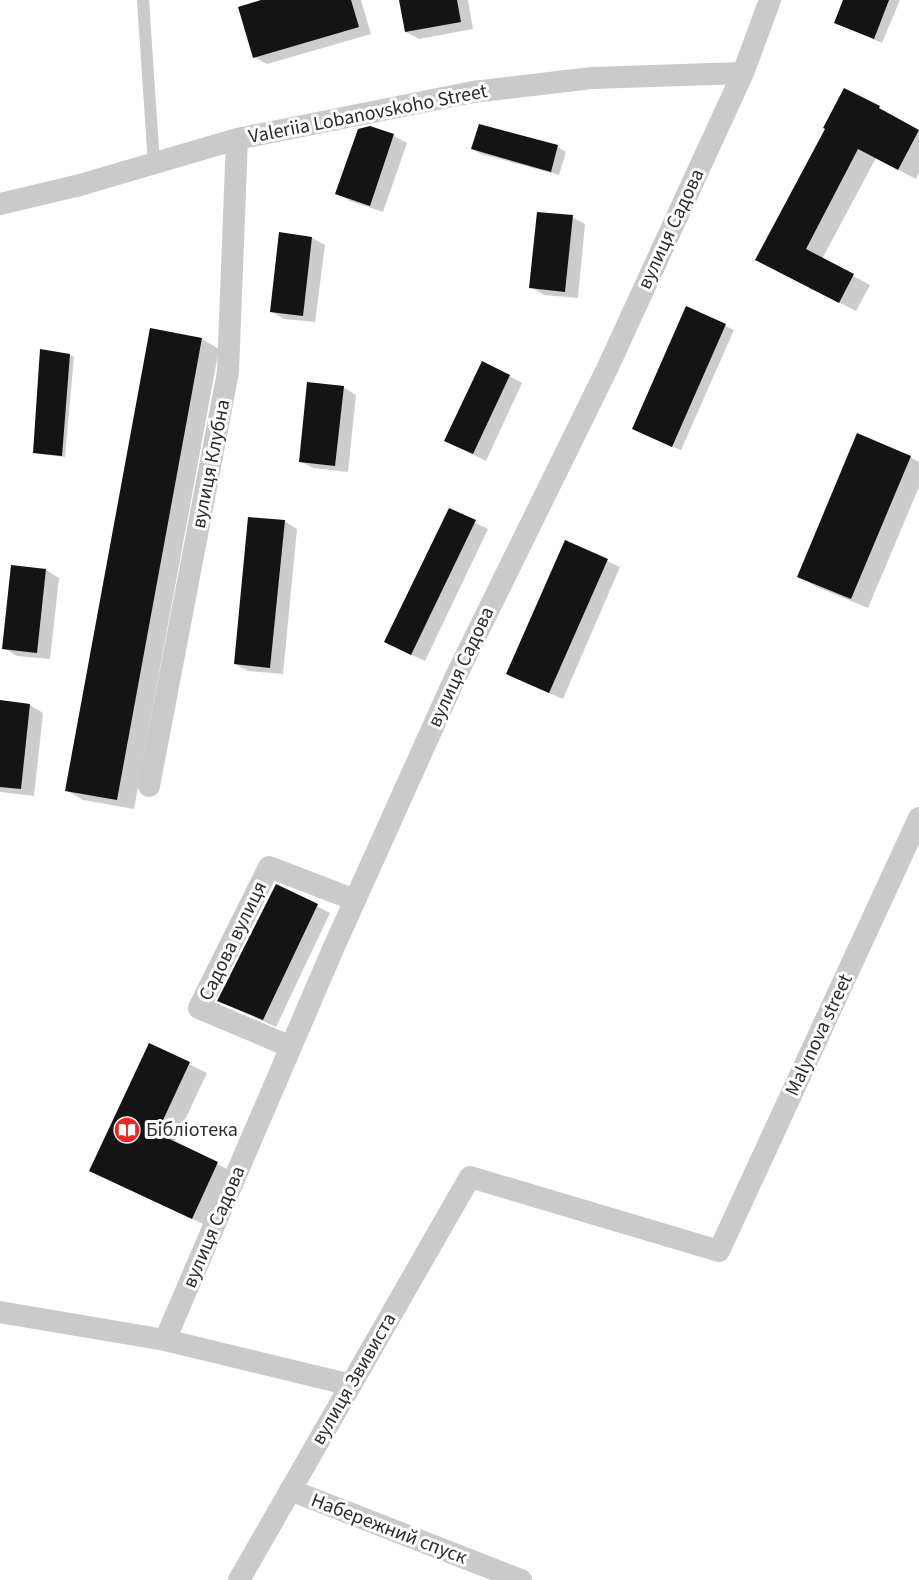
<svg xmlns="http://www.w3.org/2000/svg" width="919" height="1580" font-family="'Source Sans 3',sans-serif">
	<style>
		.shadow { fill: #0003 }
		.building { fill: #141414 }
		.lines { fill: none; stroke-linecap: round; stroke-linejoin: round }
		.service { stroke: #cacaca; stroke-width: 12 }
		.minor { stroke: #cacaca; stroke-width: 22 }
		.labels { text-anchor: middle; dominant-baseline: central; stroke-width: 6; stroke-linejoin: round; paint-order: stroke }
		.street-label { font-size: 20px; fill: #2d2d2d; stroke: #fff }
		.poi-label { font-size: 20px; fill: #2d2d2d; stroke: #fff; text-anchor: start }
	</style>
	<rect width="100%" height="100%" fill="#fff"/>
	<!-- shadow -->
	<path class="shadow" d="M 266,0 L 361,0 L 371,34 L 267,64 L 254,57 Z
		M 400,0 L 468,0 L 473,29 L 419,39 L 406,32 Z
		M 845,0 L 900,0 L 882,43 L 836,23 Z
		M 845,90 L 919,131 L 919,172 L 916,179 L 876,158 L 822,259 L 870,285 L 856,311 L 774,269 L 827,129 Z
		M 480,125 L 558,147 L 566,152 L 559,175 L 481,154 L 473,149 Z
		M 370,128 L 394,136 L 407,143 L 383,212 L 350,201 L 337,193 Z
		M 572,217 L 585,224 L 578,298 L 544,295 L 531,287 Z
		M 312,238 L 325,245 L 315,322 L 284,319 L 271,311 Z
		M 687,308 L 734,330 L 681,450 L 642,433 Z
		M 202,339 L 219,349 L 134,809 L 83,800 L 66,790 Z
		M 70,355 L 74,357 L 65,457 L 39,454 L 35,452 Z
		M 509,376 L 522,383 L 486,461 L 446,441 Z
		M 343,387 L 356,395 L 348,472 L 313,468 L 300,461 Z
		M 910,457 L 919,462 L 919,487 L 868,608 L 815,586 L 798,576 Z
		M 449,510 L 488,529 L 425,661 L 399,649 Z
		M 284,521 L 297,529 L 283,674 L 248,671 L 235,664 Z
		M 566,542 L 620,567 L 563,699 L 521,681 Z
		M 46,570 L 59,578 L 50,659 L 17,656 L 4,648 Z
		M 0,702 L 30,705 L 43,713 L 34,796 L 0,792 Z
		M 276,886 L 330,913 L 276,1027 L 219,1001 Z
		M 150,1045 L 207,1073 L 174,1143 L 235,1173 L 209,1227 L 91,1170 Z"/>
	<!-- building -->
	<path class="building" d="M 261,0 L 351,0 L 359,27 L 253,58 L 238,7 Z
		M 399,0 L 457,0 L 461,22 L 405,32 Z
		M 843,0 L 889,0 L 874,39 L 834,23 Z
		M 844,88 L 880,106 L 879,108 L 919,130 L 898,170 L 858,149 L 806,249 L 854,274 L 839,303 L 755,260 L 825,129 L 823,128 Z
		M 479,124 L 558,145 L 551,172 L 471,149 Z
		M 370,126 L 394,134 L 370,206 L 335,194 L 358,129 Z
		M 537,212 L 573,215 L 565,292 L 529,288 Z
		M 279,232 L 312,237 L 303,316 L 270,312 Z
		M 686,306 L 726,324 L 672,447 L 632,429 Z
		M 150,328 L 202,338 L 117,800 L 65,791 Z
		M 40,349 L 70,354 L 62,456 L 33,453 Z
		M 482,361 L 510,375 L 473,454 L 444,441 Z
		M 307,382 L 344,386 L 335,466 L 299,462 Z
		M 857,433 L 911,456 L 851,599 L 797,577 Z
		M 449,508 L 476,520 L 411,655 L 384,642 Z
		M 248,517 L 285,520 L 270,668 L 234,664 Z
		M 565,540 L 608,559 L 549,693 L 506,674 Z
		M 11,565 L 46,569 L 37,653 L 2,649 Z
		M 0,700 L 30,704 L 21,789 L 0,787 Z
		M 276,884 L 318,904 L 263,1020 L 217,1001 Z
		M 149,1043 L 190,1062 L 157,1133 L 218,1162 L 192,1219 L 89,1171 Z"/>
	<g class="lines">
		<!-- service -->
		<path class="service" d="M 143,0 L 154,164"/>
		<!-- minor -->
		<path class="minor" d="M 0,204 L 80,185 L 237,139 L 473,92 L 592,78 L 743,73
			M 149,786 L 228,372 L 237,139
			M 291,1047 L 199,1008 L 269,867 L 355,900
			M 0,1312 L 165,1340 L 351,1385
			M 165,1340 L 333,949 L 455,678 L 607,369 L 743,73 L 770,0
			M 290,1490 L 521,1580
			M 239,1580 L 470,1177 L 719,1251 L 919,818"/>
	</g>
	<!-- icons -->
	<defs>
		<symbol id="library-disc" viewBox="-11 -11 22 22"><circle r="9.5" fill="#f02623" stroke="#fff"/><path d="M-6-4Q-3-5.5-.7-3.5V5Q-3 3-6 4ZM6-4Q3-5.5 .7-3.5V5Q3 3 6 4Z" fill="#fff"/></symbol>
	</defs>
	<g fill-rule="evenodd">
		<use href="#library-disc" x="112" y="1115" width="30" height="30"/>
	</g>
	<g class="labels">
		<!-- street labels -->
		<g class="street-label">
			<text transform="translate(368 114) rotate(-11)">Valeriia Lobanovskoho Street</text>
			<text transform="translate(671 229) rotate(-65)">вулиця Садова</text>
			<text transform="translate(211 464) rotate(-79)">вулиця Клубна</text>
			<text transform="translate(461 667) rotate(-65)">вулиця Садова</text>
			<text transform="translate(233 941) rotate(-64)">Садова вулиця</text>
			<text transform="translate(819 1035) rotate(-65)">Malynova street</text>
			<text transform="translate(214 1227) rotate(-67)">вулиця Садова</text>
			<text transform="translate(354 1379) rotate(-60)">вулиця Звивиста</text>
			<text transform="translate(389 1529) rotate(21)">Набережний спуск</text>
		</g>
		<!-- poi labels -->
		<g class="poi-label">
			<text x="146" y="1130">Бібліотека</text>
		</g>
	</g>
</svg>
